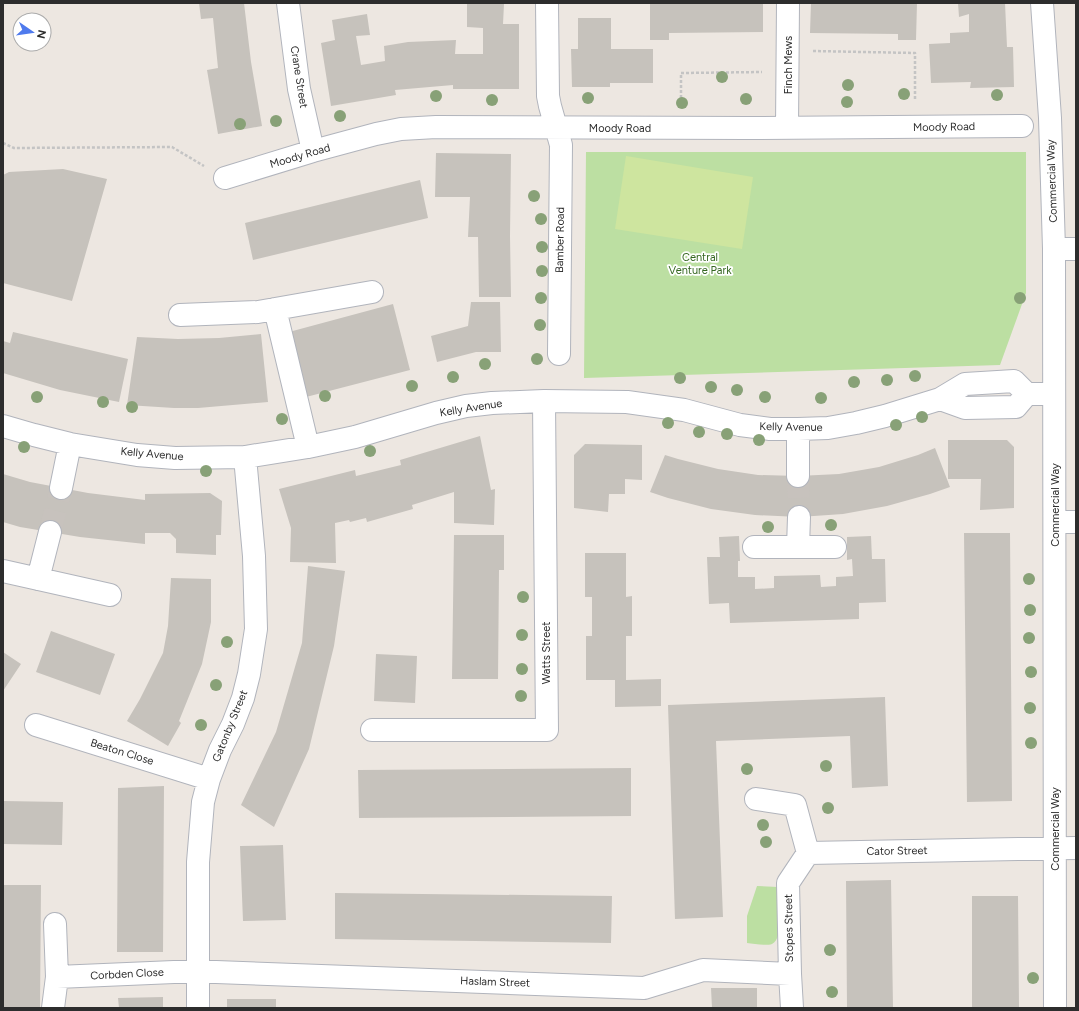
<svg xmlns="http://www.w3.org/2000/svg" width="1079" height="1011" font-family="Figtree,sans-serif">
	<style>
		.green { fill: #bcdfa2 }
		.pitch { fill: #cee59f }
		.building { fill: #c6c2bc }
		.lines { fill: none; stroke-linecap: round; stroke-linejoin: round }
		.minor-tunnel { stroke: #c7c2bd; stroke-width: 22; stroke-dasharray: 22 11; stroke-linecap: butt }
		.minor-casing { stroke: #b1b4bc; stroke-width: 24 }
		.path { stroke: #c4c4c4; stroke-width: 2.5; stroke-dasharray: 3 2; stroke-linecap: butt }
		.minor { stroke: #fff; stroke-width: 22 }
		.tree { fill: #88a177 }
		.labels { text-anchor: middle; dominant-baseline: central; stroke-width: 3.5; stroke-linejoin: round; paint-order: stroke }
		.street-label { font-size: 11px; fill: #2d2d2d; stroke: #fff }
		.park-label { font-size: 11px; fill: #356721; stroke: #fff }
	</style>
	<rect width="100%" height="100%" fill="#ede7e1"/>
	<!-- green -->
	<path class="green" d="M 586,152 L 1026,152 L 1026,293 L 1000,365 L 584,378 Z
		M 757,886 L 778,887 C 778,899 785,938 772,944 C 766,946 754,944 747,943 L 747,916 Z"/>
	<!-- pitch -->
	<path class="pitch" d="M 626,156 L 753,177 L 742,249 L 615,229 Z"/>
	<!-- building -->
	<path class="building" d="M 199,3 L 244,3 L 251,62 L 262,126 L 218,134 L 207,70 L 218,68 L 213,18 L 201,19 Z
		M 650,3 L 763,3 L 763,32 L 669,33 L 669,40 L 650,40 Z
		M 811,3 L 917,3 L 916,40 L 898,40 L 898,34 L 810,33 Z
		M 958,3 L 1005,3 L 1007,47 L 1013,47 L 1014,87 L 970,88 L 971,82 L 931,83 L 929,44 L 950,43 L 950,33 L 969,32 L 969,14 L 959,17 Z
		M 467,4 L 504,4 L 503,24 L 519,24 L 519,89 L 453,89 L 453,85 L 395,90 L 396,95 L 331,106 L 321,43 L 335,40 L 332,20 L 367,14 L 370,35 L 356,36 L 361,65 L 385,61 L 384,46 L 408,42 L 456,40 L 455,54 L 483,54 L 483,28 L 467,27 Z
		M 578,18 L 611,18 L 611,49 L 653,49 L 653,83 L 610,83 L 610,87 L 572,87 L 571,49 L 578,49 Z
		M 436,153 L 511,154 L 510,236 L 511,297 L 479,297 L 478,237 L 468,237 L 470,197 L 435,197 Z
		M 63,169 L 107,179 L 72,301 L 3,283 L 3,175 L 9,172 Z
		M 420,180 L 428,218 L 253,260 L 245,223 Z
		M 471,302 L 500,302 L 501,352 L 476,352 L 437,362 L 431,336 L 468,326 Z
		M 393,304 L 410,370 L 306,397 L 289,332 Z
		M 13,332 L 128,359 L 119,402 L 60,390 L 3,373 L 3,341 L 10,343 Z
		M 261,334 L 268,402 L 198,408 L 174,408 L 127,405 L 137,337 L 178,339 L 219,338 Z
		M 480,436 L 491,490 L 495,489 L 494,525 L 454,523 L 454,492 L 412,505 L 413,509 L 367,522 L 366,518 L 350,522 L 349,520 L 335,523 L 336,563 L 290,562 L 291,528 L 279,489 L 355,470 L 356,476 L 401,465 L 400,460 Z
		M 948,440 L 1007,440 L 1014,447 L 1014,508 L 980,510 L 981,479 L 948,479 Z
		M 585,444 L 642,445 L 642,480 L 625,479 L 625,494 L 609,494 L 608,512 L 574,508 L 574,455 Z
		M 935,448 L 950,487 L 930,494 L 887,506 L 843,514 L 799,517 L 755,515 L 711,509 L 668,498 L 650,492 L 665,455 L 678,459 L 718,469 L 758,475 L 798,476 L 839,474 L 879,467 L 918,455 Z
		M 3,474 L 30,482 L 88,493 L 145,500 L 145,494 L 210,493 L 222,501 L 221,535 L 216,535 L 216,555 L 176,553 L 176,539 L 170,533 L 145,533 L 145,544 L 80,537 L 20,527 L 3,522 Z
		M 964,533 L 1010,533 L 1012,801 L 967,802 Z
		M 454,535 L 504,535 L 504,570 L 499,570 L 498,679 L 452,679 Z
		M 739,536 L 740,561 L 738,561 L 738,577 L 755,577 L 755,589 L 774,588 L 774,576 L 820,575 L 821,587 L 836,586 L 836,577 L 853,576 L 852,559 L 847,560 L 847,537 L 871,536 L 872,559 L 885,559 L 886,602 L 859,603 L 859,619 L 730,623 L 729,603 L 709,604 L 707,557 L 720,557 L 719,537 Z
		M 585,553 L 626,553 L 626,597 L 632,596 L 632,636 L 626,636 L 626,680 L 661,679 L 661,706 L 615,707 L 615,680 L 586,680 L 586,636 L 592,636 L 592,597 L 585,597 Z
		M 308,566 L 345,571 L 334,646 L 309,749 L 274,827 L 241,805 L 276,732 L 302,643 Z
		M 171,578 L 211,579 L 211,622 L 202,664 L 179,721 L 181,723 L 168,746 L 127,721 L 140,699 L 163,653 L 168,626 Z
		M 51,631 L 115,654 L 100,695 L 36,672 Z
		M 3,652 L 21,664 L 3,691 Z
		M 376,654 L 417,656 L 415,703 L 374,701 Z
		M 885,697 L 888,786 L 852,788 L 850,736 L 716,741 L 723,917 L 675,919 L 668,705 Z
		M 631,768 L 631,816 L 359,818 L 358,770 Z
		M 164,786 L 163,952 L 117,952 L 118,788 Z
		M 3,801 L 63,802 L 62,845 L 3,844 Z
		M 283,845 L 286,920 L 243,921 L 240,846 Z
		M 891,880 L 893,1008 L 847,1008 L 846,881 Z
		M 3,885 L 41,885 L 40,1008 L 3,1008 Z
		M 335,893 L 612,896 L 611,943 L 335,939 Z
		M 972,896 L 1018,896 L 1019,1008 L 972,1008 Z
		M 711,988 L 757,988 L 757,1008 L 712,1008 Z
		M 163,997 L 163,1008 L 119,1008 L 118,998 Z
		M 227,999 L 276,999 L 276,1008 L 227,1008 Z"/>
	<g class="lines">
		<!-- minor-tunnel -->
		<path class="minor-tunnel" d="M 798,476 L 799,517
			M 50,532 L 61,488"/>
		<defs>
			<path id="minor" d="M 288,3 L 299,89 L 313,151
				M 547,3 L 548,96 L 550,106 L 561,145 L 559,354
				M 1042,3 L 1050,118 L 1054,249 L 1055,1008
				M 787,127 L 788,3
				M 225,178 L 313,151 L 376,134 L 401,129 L 436,127 L 748,128 L 1022,126
				M 1054,249 L 1076,249
				M 275,309 L 308,447
				M 180,315 L 258,312 L 372,292
				M 940,399 L 965,408 L 1016,407 L 1027,394
				M 3,426 L 34,435 L 70,444 L 137,455 L 175,458 L 245,457 L 308,447 L 355,437 L 436,413 L 466,406 L 492,403 L 544,401 L 627,402 L 684,410 L 740,425 L 770,429 L 798,429 L 828,428 L 856,423 L 885,416 L 940,399 L 965,384 L 1014,381 L 1027,394 L 1053,394
				M 798,429 L 798,476
				M 61,488 L 70,444
				M 1055,522 L 1076,522
				M 754,547 L 835,547
				M 798,547 L 799,517
				M 3,571 L 110,595
				M 38,579 L 50,532
				M 36,725 L 209,779
				M 372,730 L 547,730 L 544,401
				M 756,799 L 795,805 L 808,853 L 1076,848
				M 57,977 L 174,972 L 216,972 L 644,988 L 703,970 L 790,974
				M 53,1008 L 57,977 L 55,924
				M 198,1008 L 198,862 L 203,802 L 209,779 L 220,750 L 233,724 L 243,698 L 249,674 L 256,629 L 254,556 L 245,457
				M 792,1008 L 790,974 L 788,883 L 808,853"/>
		</defs>
		<!-- minor casing -->
		<use href="#minor" class="minor-casing"/>
		<!-- path -->
		<path class="path" d="M 813,51 L 915,53 L 915,100
			M 681,103 L 681,73 L 762,72
			M 3,143 L 14,148 L 172,147 L 204,166"/>
		<!-- minor -->
		<use href="#minor" class="minor"/>
	</g>
	<!-- trees -->
	<g class="tree">
		<circle cx="722" cy="77" r="6"/>
		<circle cx="848" cy="85" r="6"/>
		<circle cx="904" cy="94" r="6"/>
		<circle cx="997" cy="95" r="6"/>
		<circle cx="436" cy="96" r="6"/>
		<circle cx="588" cy="98" r="6"/>
		<circle cx="746" cy="99" r="6"/>
		<circle cx="492" cy="100" r="6"/>
		<circle cx="847" cy="102" r="6"/>
		<circle cx="682" cy="103" r="6"/>
		<circle cx="340" cy="116" r="6"/>
		<circle cx="276" cy="121" r="6"/>
		<circle cx="240" cy="124" r="6"/>
		<circle cx="534" cy="196" r="6"/>
		<circle cx="541" cy="219" r="6"/>
		<circle cx="542" cy="247" r="6"/>
		<circle cx="542" cy="271" r="6"/>
		<circle cx="541" cy="298" r="6"/>
		<circle cx="1020" cy="298" r="6"/>
		<circle cx="540" cy="325" r="6"/>
		<circle cx="537" cy="359" r="6"/>
		<circle cx="485" cy="364" r="6"/>
		<circle cx="915" cy="376" r="6"/>
		<circle cx="453" cy="377" r="6"/>
		<circle cx="680" cy="378" r="6"/>
		<circle cx="887" cy="380" r="6"/>
		<circle cx="854" cy="382" r="6"/>
		<circle cx="412" cy="386" r="6"/>
		<circle cx="711" cy="387" r="6"/>
		<circle cx="737" cy="390" r="6"/>
		<circle cx="325" cy="396" r="6"/>
		<circle cx="37" cy="397" r="6"/>
		<circle cx="765" cy="397" r="6"/>
		<circle cx="821" cy="398" r="6"/>
		<circle cx="103" cy="402" r="6"/>
		<circle cx="132" cy="407" r="6"/>
		<circle cx="922" cy="417" r="6"/>
		<circle cx="282" cy="419" r="6"/>
		<circle cx="668" cy="423" r="6"/>
		<circle cx="896" cy="425" r="6"/>
		<circle cx="699" cy="432" r="6"/>
		<circle cx="727" cy="434" r="6"/>
		<circle cx="759" cy="440" r="6"/>
		<circle cx="24" cy="447" r="6"/>
		<circle cx="370" cy="451" r="6"/>
		<circle cx="206" cy="471" r="6"/>
		<circle cx="831" cy="525" r="6"/>
		<circle cx="768" cy="527" r="6"/>
		<circle cx="1029" cy="579" r="6"/>
		<circle cx="523" cy="597" r="6"/>
		<circle cx="1030" cy="610" r="6"/>
		<circle cx="522" cy="635" r="6"/>
		<circle cx="1029" cy="638" r="6"/>
		<circle cx="227" cy="642" r="6"/>
		<circle cx="522" cy="669" r="6"/>
		<circle cx="1031" cy="672" r="6"/>
		<circle cx="216" cy="685" r="6"/>
		<circle cx="521" cy="696" r="6"/>
		<circle cx="1030" cy="708" r="6"/>
		<circle cx="201" cy="725" r="6"/>
		<circle cx="1031" cy="743" r="6"/>
		<circle cx="826" cy="766" r="6"/>
		<circle cx="747" cy="769" r="6"/>
		<circle cx="828" cy="808" r="6"/>
		<circle cx="763" cy="825" r="6"/>
		<circle cx="766" cy="842" r="6"/>
		<circle cx="830" cy="950" r="6"/>
		<circle cx="1033" cy="978" r="6"/>
		<circle cx="832" cy="992" r="6"/>
	</g>
	<g class="labels">
		<!-- street labels -->
		<g class="street-label">
			<text transform="translate(788 65) rotate(-90)">Finch Mews</text>
			<text transform="translate(299 77) rotate(81)">Crane Street</text>
			<text transform="translate(944 127) rotate(-1)">Moody Road</text>
			<text x="620" y="128">Moody Road</text>
			<text transform="translate(300 156) rotate(-16)">Moody Road</text>
			<text transform="translate(1052 181) rotate(-92)">Commercial Way</text>
			<text transform="translate(560 240) rotate(-89)">Bamber Road</text>
			<text transform="translate(471 408) rotate(-9)">Kelly Avenue</text>
			<text transform="translate(791 427) rotate(1)">Kelly Avenue</text>
			<text transform="translate(152 454) rotate(5)">Kelly Avenue</text>
			<text transform="translate(1055 505) rotate(-90)">Commercial Way</text>
			<text transform="translate(546 653) rotate(-90)">Watts Street</text>
			<text transform="translate(230 726) rotate(-68)">Gatonby Street</text>
			<text transform="translate(122 752) rotate(17)">Beaton Close</text>
			<text transform="translate(1055 829) rotate(-90)">Commercial Way</text>
			<text transform="translate(897 851) rotate(-1)">Cator Street</text>
			<text transform="translate(789 928) rotate(-91)">Stopes Street</text>
			<text transform="translate(127 974) rotate(-3)">Corbden Close</text>
			<text transform="translate(495 982) rotate(2)">Haslam Street</text>
		</g>
		<!-- park labels -->
		<g class="park-label">
			<text x="700" y="257">Central<tspan x="700" dy="13">Venture Park</tspan></text>
		</g>
	</g>
	<!-- border -->
	<rect width="1079" height="1011" fill="none" stroke="#2d2d2d" stroke-width="8"/>
	<!-- north arrow -->
	<g transform="translate(32 32) rotate(103)"><circle r="19" fill="#ffffff" stroke="#ababab"/>
	<path d="M0-3L7 15L0 10L-7 15Z" fill="#4f7aed"/>
	<text y="-6" font-size="11" font-weight="bold" text-anchor="middle" fill="#2d2d2d">N</text>
	</g>
</svg>
